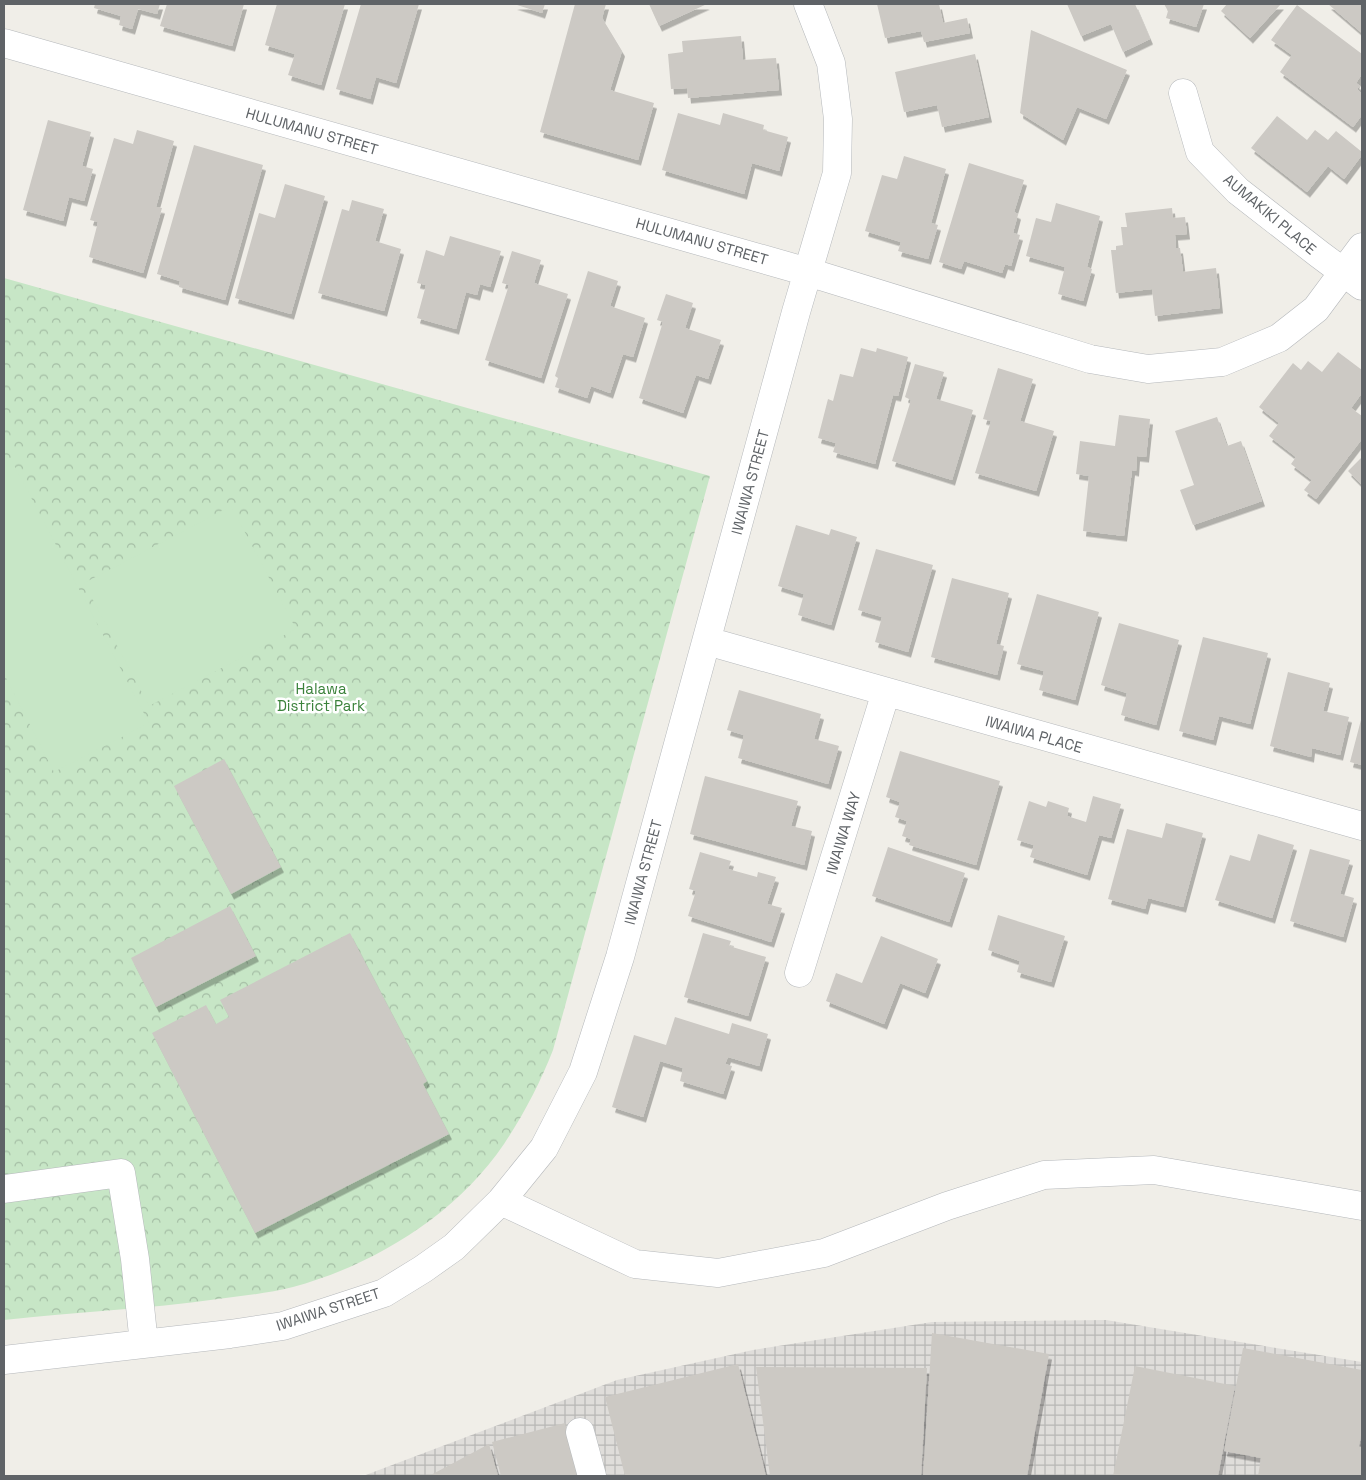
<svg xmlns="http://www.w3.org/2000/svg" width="1366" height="1480" font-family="'Space Grotesk',sans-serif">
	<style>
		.industrial { fill: url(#industrial-grid) }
		.park { fill: url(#park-crowns) }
		.garden { fill: #c7e6c6 }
		.building { fill: #ccc9c4; filter: url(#shadow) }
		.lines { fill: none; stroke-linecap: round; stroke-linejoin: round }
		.minor-casing { stroke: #b5b8bb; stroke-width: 29 }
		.minor { stroke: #fff; stroke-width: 28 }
		.labels { text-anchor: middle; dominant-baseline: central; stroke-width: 5; stroke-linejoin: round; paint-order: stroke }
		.street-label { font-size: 15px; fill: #5f6367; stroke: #fff }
		.park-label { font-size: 15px; fill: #3b823b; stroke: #fff }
	</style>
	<defs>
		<pattern id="industrial-grid" width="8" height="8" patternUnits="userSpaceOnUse" patternTransform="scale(1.25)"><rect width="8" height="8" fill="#dfddda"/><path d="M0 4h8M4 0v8" fill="none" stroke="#b8b7b5"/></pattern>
		<pattern id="park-crowns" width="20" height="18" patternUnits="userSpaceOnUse" patternTransform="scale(1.25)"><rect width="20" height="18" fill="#c7e6c6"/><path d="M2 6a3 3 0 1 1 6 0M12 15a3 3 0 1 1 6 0" fill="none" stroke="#a5bea5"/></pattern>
		<filter id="shadow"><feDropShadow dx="3" dy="5.5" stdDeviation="0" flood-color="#0004"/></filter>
	</defs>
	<rect width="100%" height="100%" fill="#f0eee8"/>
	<!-- industrial -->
	<path class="industrial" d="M 1106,1320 L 1362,1362 L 1362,1476 L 363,1476 L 617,1380 L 753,1350 L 932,1322 Z"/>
	<!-- park -->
	<path class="park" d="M 4,278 L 710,476 L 553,1050 C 540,1083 524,1114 504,1144 C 456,1215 374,1265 293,1287 C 269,1293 243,1296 218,1299 C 147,1309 75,1312 4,1320 Z"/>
	<!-- garden -->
	<path class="garden" d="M 12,461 L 149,723 L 54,772 L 4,674 L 4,465 Z
		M 231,506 L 296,629 L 149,706 L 84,583 Z"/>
	<!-- building -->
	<path class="building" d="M 95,4 L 160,4 L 157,14 L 138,9 L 132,29 L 119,25 L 121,16 L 94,8 Z
		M 167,4 L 244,4 L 232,46 L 160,26 Z
		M 277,4 L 345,4 L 321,85 L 288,75 L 295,54 L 265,45 Z
		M 361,4 L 419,4 L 396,83 L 376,77 L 370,99 L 336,89 Z
		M 514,4 L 545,4 L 542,13 Z
		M 575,4 L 606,4 L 602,18 L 622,51 L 610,90 L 654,103 L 638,160 L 540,132 Z
		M 649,4 L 707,4 L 659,26 Z
		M 877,4 L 939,4 L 943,23 L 967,18 L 970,33 L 924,42 L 921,31 L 885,38 Z
		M 1067,4 L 1135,4 L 1150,39 L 1123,52 L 1111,24 L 1081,36 Z
		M 1164,4 L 1204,4 L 1196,27 L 1166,18 L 1168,11 Z
		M 1227,4 L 1281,4 L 1250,38 L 1221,11 Z
		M 1328,4 L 1362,4 L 1362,33 Z
		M 1297,5 L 1362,54 L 1362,74 L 1356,83 L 1360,86 L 1357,89 L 1362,94 L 1362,115 L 1353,127 L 1280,72 L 1292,55 L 1271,40 Z
		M 1031,30 L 1127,70 L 1106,119 L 1077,107 L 1063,140 L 1020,113 Z
		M 741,36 L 743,60 L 776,58 L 779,90 L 688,98 L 687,88 L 671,89 L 668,54 L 683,52 L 682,41 Z
		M 975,54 L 989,117 L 942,127 L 937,105 L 904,112 L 895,72 Z
		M 678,113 L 720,125 L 723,113 L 764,125 L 763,130 L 788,137 L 779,171 L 752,163 L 744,194 L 662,170 Z
		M 1277,116 L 1307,140 L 1315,130 L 1328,140 L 1336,131 L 1362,152 L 1362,155 L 1344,179 L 1328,166 L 1307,192 L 1251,148 Z
		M 48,120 L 91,132 L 82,166 L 93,169 L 84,201 L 69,197 L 63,221 L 23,210 Z
		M 137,130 L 174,141 L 156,207 L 162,208 L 143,273 L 89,257 L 98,222 L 90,220 L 114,138 L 133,144 Z
		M 194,145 L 263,165 L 225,300 L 179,287 L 180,281 L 157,274 Z
		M 904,156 L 946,169 L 931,223 L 938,225 L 928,259 L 898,251 L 901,242 L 865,231 L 882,175 L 897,179 Z
		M 969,163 L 1024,180 L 1014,212 L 1018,214 L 1013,233 L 1020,235 L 1011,266 L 1005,264 L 1002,273 L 964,261 L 961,269 L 939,262 Z
		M 285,184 L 325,196 L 291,314 L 235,298 L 259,213 L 275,218 Z
		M 352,200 L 384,209 L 375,241 L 401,249 L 384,311 L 318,293 L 342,209 L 349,211 Z
		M 1056,203 L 1100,216 L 1087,267 L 1092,269 L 1083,301 L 1058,294 L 1065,267 L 1026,256 L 1036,218 L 1051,222 Z
		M 1172,208 L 1173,218 L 1185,217 L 1187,234 L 1175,235 L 1176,248 L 1180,248 L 1183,272 L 1216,268 L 1220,308 L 1155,316 L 1152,289 L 1116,293 L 1111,250 L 1116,250 L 1116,246 L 1123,245 L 1121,227 L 1127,227 L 1125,213 Z
		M 450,236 L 501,251 L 490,287 L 480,284 L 477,295 L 466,292 L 456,329 L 417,318 L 426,285 L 417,283 L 426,250 L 444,256 Z
		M 512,251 L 541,260 L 534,283 L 568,294 L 541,378 L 485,360 L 509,285 L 502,283 Z
		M 588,271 L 618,281 L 610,306 L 645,318 L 633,357 L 623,354 L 610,393 L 591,386 L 587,398 L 555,387 L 558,378 L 555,376 Z
		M 666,294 L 693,303 L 685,328 L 721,340 L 708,379 L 696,375 L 683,413 L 639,398 L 663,322 L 657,320 Z
		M 861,348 L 876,352 L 877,348 L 908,357 L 898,396 L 893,395 L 875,464 L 833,452 L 836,443 L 818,438 L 828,399 L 833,401 L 840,374 L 853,377 Z
		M 1338,352 L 1362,370 L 1362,393 L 1351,408 L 1362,416 L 1362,439 L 1316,499 L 1304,490 L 1312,480 L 1291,464 L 1296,457 L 1269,436 L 1279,423 L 1259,407 L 1293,363 L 1301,370 L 1308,361 L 1322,372 Z
		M 915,364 L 944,372 L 936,399 L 973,410 L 952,480 L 892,461 L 911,400 L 905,397 Z
		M 998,368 L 1033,379 L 1020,421 L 1054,431 L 1036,491 L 975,473 L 991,421 L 983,419 Z
		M 1119,415 L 1150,419 L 1146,457 L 1137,456 L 1136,471 L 1132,470 L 1124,536 L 1083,531 L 1089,476 L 1076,474 L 1080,441 L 1115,446 Z
		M 1217,417 L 1227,446 L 1241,441 L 1262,501 L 1193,525 L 1180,490 L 1194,485 L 1175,431 Z
		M 1362,457 L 1362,485 L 1348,471 Z
		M 796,525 L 829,535 L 831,529 L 857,537 L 831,625 L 798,615 L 804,594 L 778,586 Z
		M 876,549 L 933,565 L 908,652 L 875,642 L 882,617 L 858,610 Z
		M 952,578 L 1009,593 L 996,644 L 1004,646 L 997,675 L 931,657 Z
		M 1037,594 L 1099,612 L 1075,700 L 1039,690 L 1044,671 L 1017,664 Z
		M 1119,623 L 1179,640 L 1156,725 L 1121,715 L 1127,693 L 1101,685 Z
		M 1203,637 L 1268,653 L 1250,724 L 1219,716 L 1213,740 L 1179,731 Z
		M 1288,672 L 1330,683 L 1323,711 L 1349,717 L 1340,755 L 1312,748 L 1311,757 L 1270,746 Z
		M 739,690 L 821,714 L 814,739 L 839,746 L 828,784 L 738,758 L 744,735 L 727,730 Z
		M 1362,716 L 1362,765 L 1350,762 Z
		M 900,751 L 1000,781 L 976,865 L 909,845 L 911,839 L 902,836 L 907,821 L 895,817 L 900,802 L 886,797 Z
		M 224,759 L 281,867 L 231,894 L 174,786 Z
		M 705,776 L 798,801 L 791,826 L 812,831 L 804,865 L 690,834 Z
		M 1093,796 L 1121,804 L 1111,838 L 1099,835 L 1087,875 L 1030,857 L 1034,845 L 1017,840 L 1029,801 L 1046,807 L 1048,801 L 1069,808 L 1067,816 L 1086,822 Z
		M 1166,823 L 1203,833 L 1183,907 L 1148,898 L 1145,909 L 1108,899 L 1127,829 L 1162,838 Z
		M 1258,834 L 1294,845 L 1272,918 L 1215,900 L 1230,855 L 1250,861 Z
		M 888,847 L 965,873 L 949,922 L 872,896 Z
		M 1310,849 L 1350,860 L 1340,894 L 1354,898 L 1343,937 L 1290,921 Z
		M 700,852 L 731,861 L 728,869 L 757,877 L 758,872 L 776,877 L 767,904 L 782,908 L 771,942 L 688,916 L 696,891 L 689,889 Z
		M 230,906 L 256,956 L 156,1007 L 131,958 Z
		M 998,915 L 1065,936 L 1051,982 L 1017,972 L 1020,961 L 988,950 Z
		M 350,933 L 427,1081 L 423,1084 L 449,1134 L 255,1233 L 152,1033 L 206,1005 L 216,1024 L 229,1017 L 220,1000 Z
		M 703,933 L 731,941 L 729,946 L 766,957 L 748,1016 L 684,997 Z
		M 881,936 L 938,959 L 925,993 L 900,983 L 884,1024 L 826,1001 L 836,973 L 862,983 Z
		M 675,1017 L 729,1034 L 732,1023 L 768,1034 L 759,1066 L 728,1057 L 725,1064 L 732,1066 L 723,1094 L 680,1081 L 683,1068 L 660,1061 L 643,1117 L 612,1107 L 634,1035 L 666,1045 Z
		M 932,1333 L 1049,1354 L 1027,1476 L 923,1476 Z
		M 1243,1348 L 1362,1370 L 1362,1430 L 1359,1447 L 1362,1447 L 1362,1476 L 1258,1476 L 1261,1458 L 1224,1451 Z
		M 738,1364 L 766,1476 L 625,1476 L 605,1397 Z
		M 1135,1366 L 1235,1386 L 1218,1476 L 1113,1476 Z
		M 756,1367 L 927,1368 L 921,1476 L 770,1476 Z
		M 565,1423 L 579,1476 L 501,1476 L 492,1442 Z
		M 489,1444 L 498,1476 L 429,1476 Z"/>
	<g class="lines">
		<defs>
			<path id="minor" d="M 4,43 L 808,272 L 1090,359 L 1148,369 L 1222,362 L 1279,338 L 1316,309 L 1362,247
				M 1183,93 L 1200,152 L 1238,191 L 1319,254 L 1362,286
				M 707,641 L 1362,826
				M 799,973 L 886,692
				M 4,1189 L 121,1173 L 135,1259 L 144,1344
				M 501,1201 L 635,1264 L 718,1273 L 824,1253 L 947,1206 L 1044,1175 L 1154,1170 L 1362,1206
				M 4,1360 L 230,1334 L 283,1326 L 384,1293 L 423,1269 L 454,1247 L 501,1201 L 544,1148 L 583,1072 L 620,957 L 796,312 L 837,173 L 838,119 L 831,63 L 808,4
				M 580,1432 L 592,1476"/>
		</defs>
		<!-- minor casing -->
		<use href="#minor" class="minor-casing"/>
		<!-- minor -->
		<use href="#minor" class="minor"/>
	</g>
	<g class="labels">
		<!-- street labels -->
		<g class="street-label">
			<text transform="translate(312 131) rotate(16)">HULUMANU STREET</text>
			<text transform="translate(1270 214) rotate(40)">AUMAKIKI PLACE</text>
			<text transform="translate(702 241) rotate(16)">HULUMANU STREET</text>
			<text transform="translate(750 482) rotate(-75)">IWAIWA STREET</text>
			<text transform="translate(1034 734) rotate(16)">IWAIWA PLACE</text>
			<text transform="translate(843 833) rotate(-73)">IWAIWA WAY</text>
			<text transform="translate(643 872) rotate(-75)">IWAIWA STREET</text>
			<text transform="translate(328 1309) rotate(-18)">IWAIWA STREET</text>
		</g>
		<!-- park labels -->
		<g class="park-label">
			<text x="321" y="688">Halawa<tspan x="321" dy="17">District Park</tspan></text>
		</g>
	</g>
	<!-- border -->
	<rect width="1366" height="1480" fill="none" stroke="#5f6367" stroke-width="10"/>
</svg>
